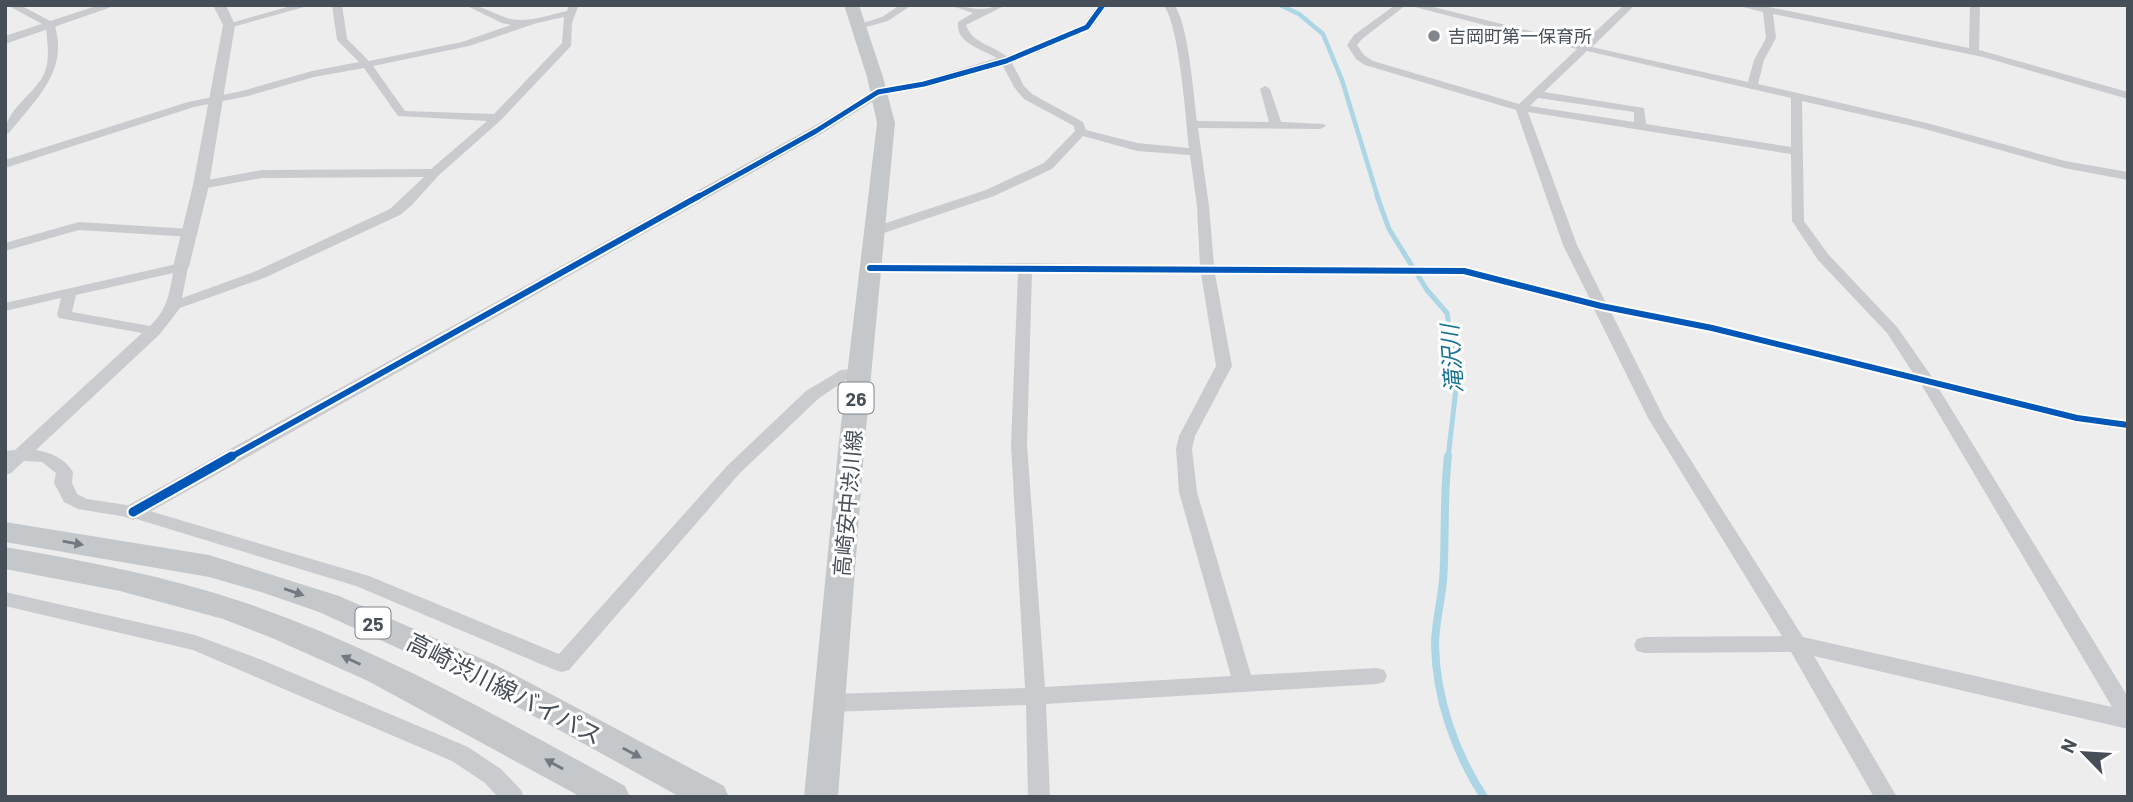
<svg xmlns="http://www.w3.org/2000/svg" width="2133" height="802" font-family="Barlow,'Noto Sans JP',sans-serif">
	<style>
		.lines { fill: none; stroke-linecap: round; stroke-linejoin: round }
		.stream-far2 { stroke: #acd5e5; stroke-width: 4.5 }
		.stream-far1 { stroke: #acd5e5; stroke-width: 5 }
		.stream { stroke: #acd5e5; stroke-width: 8 }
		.minor { fill: #c9cbce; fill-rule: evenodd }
		.tertiary { fill: #c9cbce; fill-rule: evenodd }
		.primary { fill: #c5c8cb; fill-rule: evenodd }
		.cycleway-far2-casing { stroke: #fff; stroke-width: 8 }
		.cycleway-far1-casing { stroke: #fff; stroke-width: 10 }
		.cycleway-casing { stroke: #fff; stroke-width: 13 }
		.cycleway-far2 { stroke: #0057b8; stroke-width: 5 }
		.cycleway-far1 { stroke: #0057b8; stroke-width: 6 }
		.cycleway { stroke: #0057b8; stroke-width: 9 }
		.oneway { fill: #727980 }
		.poi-dot { fill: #81868c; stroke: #fff; stroke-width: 2.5 }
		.labels { text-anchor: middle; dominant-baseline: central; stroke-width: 6; stroke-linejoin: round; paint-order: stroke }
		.far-poi-label { font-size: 18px; fill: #464e57; stroke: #fff; text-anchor: start }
		.shield { fill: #fff; stroke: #7e8389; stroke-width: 2 }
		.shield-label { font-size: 19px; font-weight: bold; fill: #464e57 }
		.street-label { font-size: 21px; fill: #464e57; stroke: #fff }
		.water-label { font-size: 23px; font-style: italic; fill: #1a7496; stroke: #fff }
		.near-street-label { font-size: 24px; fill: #464e57; stroke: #fff }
	</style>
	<rect width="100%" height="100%" fill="#eeeded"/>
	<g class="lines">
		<!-- stream-far2 -->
		<path class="stream-far2" d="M 1280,5 L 1299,14 L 1323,34 L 1342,80 L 1378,198"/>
		<!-- stream-far1 -->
		<path class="stream-far1" d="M 1377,196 L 1389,229 L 1427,290 L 1447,313 L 1457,380 L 1448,458"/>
		<!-- stream -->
		<path class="stream" d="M 1448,456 C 1443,498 1446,539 1443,581 C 1441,602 1435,624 1435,645 C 1436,698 1455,753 1484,797"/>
		<!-- minor -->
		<path class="minor" d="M 7,5 L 20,5 L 54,23 C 70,70 36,99 9,133 L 5,134 C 5,110 32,96 43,76 C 51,61 47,42 46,26 Z
			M 294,5 L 311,5 L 229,28 L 224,25 Z
			M 332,5 L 342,5 L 347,39 L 369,61 L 462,42 L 511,25 L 502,23 L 465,5 C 482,5 492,13 507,18 C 525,24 548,15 567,11 L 569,5 L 578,7 L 572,23 L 571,46 L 501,120 L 438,176 L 412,205 L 400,215 L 264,278 L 180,308 L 160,334 L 36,450 C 52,453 64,458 73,472 L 72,483 L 77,494 L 87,499 L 133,506 L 369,576 L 559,654 L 727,466 L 806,391 L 841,370 L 864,368 L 867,371 L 864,374 L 850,377 L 818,399 L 739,474 L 569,670 L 562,672 L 555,670 L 356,586 L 133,518 L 78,509 L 64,502 L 54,483 L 56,473 L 42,462 L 24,461 L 11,473 L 5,475 L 5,451 L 15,450 L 142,333 L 59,318 L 57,315 L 61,298 L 5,311 L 5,303 L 181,263 L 188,267 L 182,298 L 254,272 L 390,209 L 424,177 L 262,178 L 201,189 L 195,185 L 197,182 L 262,170 L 431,169 L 487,121 L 398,116 L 364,68 L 314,77 L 248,96 L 194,107 L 5,168 L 5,160 L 188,102 L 242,91 L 312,71 L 359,62 L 337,40 ZM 564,17 L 562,43 L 494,114 L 405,111 L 373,66 L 469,46 L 537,23 ZM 173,273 C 169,295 167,310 150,326 L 72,312 L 76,295 Z
			M 900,5 L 912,5 L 888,21 L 859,29 L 854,26 L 882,17 Z
			M 949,5 C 960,5 971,9 981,9 C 989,9 997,5 1006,5 L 966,25 C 972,43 992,45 1006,56 L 1029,49 L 1083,25 L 1098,5 L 1108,5 L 1091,29 L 1037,53 L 1011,61 L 1024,86 L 1032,94 L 1083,122 L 1086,130 L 1137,143 L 1189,148 C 1186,120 1179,21 1163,5 L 1174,5 C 1188,21 1194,97 1197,121 L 1269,122 L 1260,89 L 1265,86 L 1270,89 L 1281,122 L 1324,124 L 1326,126 L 1320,129 L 1198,128 L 1209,206 L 1214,266 L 1464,267 L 1590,299 L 1563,245 L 1516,110 L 1365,65 L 1356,59 L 1347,45 L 1354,35 L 1395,5 L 1406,5 L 1362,39 L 1357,45 L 1364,55 L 1373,61 L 1519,104 L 1577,49 L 1407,5 L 1425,5 L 1582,44 L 1624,5 L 1635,5 L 1592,47 L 1748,82 L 1754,60 L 1766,38 L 1763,12 L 1735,5 L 1758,5 L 1789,11 L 1969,48 L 1970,5 L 1980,5 L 1979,50 L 2128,92 L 2128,99 L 1983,57 L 1773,14 L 1776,38 L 1764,60 L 1758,84 L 1927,123 L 2065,161 L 2128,172 L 2128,180 L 2064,168 L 1921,128 L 1802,101 L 1804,221 L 1828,254 L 1897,327 L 1932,377 L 2077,413 L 2128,420 L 2128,430 L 2077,423 L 1939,389 L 2128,697 L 2128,729 L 1814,656 L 1897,797 L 1874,797 L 1791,652 L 1644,653 L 1637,651 L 1634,645 L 1637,639 L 1644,637 L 1782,636 L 1648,418 L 1594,309 L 1464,275 L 1215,274 L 1232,366 L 1195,436 L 1192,449 L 1197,492 L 1251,675 L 1377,668 L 1384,670 L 1387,676 L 1384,682 L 1377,684 L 1046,704 L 1050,797 L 1028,797 L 1026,705 L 830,712 L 823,709 L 820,703 L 823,697 L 830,694 L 1025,688 L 1011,445 L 1018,273 L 870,272 L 863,268 L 865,265 L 1025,263 L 1200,266 L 1197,206 L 1190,155 L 1137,151 L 1083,136 L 1052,169 L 994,196 L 881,234 L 871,234 L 871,228 L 986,190 L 1044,163 L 1075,131 L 1074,126 L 1024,99 L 1014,87 L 1002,64 L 924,87 L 874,94 L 874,90 L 922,81 L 997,58 C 982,49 955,43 958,22 L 973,13 ZM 1587,51 L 1791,98 L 1791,147 L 1646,124 L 1644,108 L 1544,92 ZM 1538,98 L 1634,112 L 1634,122 L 1530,106 ZM 1528,112 L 1791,154 L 1792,221 L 1818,260 L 1887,333 L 1913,373 L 1712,324 L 1606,303 L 1577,245 ZM 1032,273 L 1201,274 L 1216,366 L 1179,436 L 1176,449 L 1179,492 L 1231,676 L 1045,687 L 1027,445 ZM 1611,312 L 1712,332 L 1921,384 L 2112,707 L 1803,637 L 1664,418 Z
			M 79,222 L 191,229 L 198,233 L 191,237 L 79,230 L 5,251 L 5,243 Z
			M 5,592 L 195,635 L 262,660 L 468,747 L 501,769 L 521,790 L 524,797 L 498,797 L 485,783 L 452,761 L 193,650 L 5,606 Z"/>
		<!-- tertiary -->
		<path class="tertiary" d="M 99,5 L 117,5 L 5,44 L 5,36 Z
			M 213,5 L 226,5 L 235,25 L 209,185 L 189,267 L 181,272 L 173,267 L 193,185 L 223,25 Z
			M 878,88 L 883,89 L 883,95 L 821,134 L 141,517 L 133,520 L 125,517 L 122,512 L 125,507 L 811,128 Z"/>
		<!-- primary -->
		<path class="primary" d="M 844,5 L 859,5 L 883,77 L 895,123 L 864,450 L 838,797 L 804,797 L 838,450 L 877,123 L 867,77 Z
			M 5,522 L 209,555 L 339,596 L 496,665 L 724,786 L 729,797 L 680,797 L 474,683 L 319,612 L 261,592 L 209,577 L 5,542 Z
			M 5,547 C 85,561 166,576 243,602 C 377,648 501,718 625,786 L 630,797 L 581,797 L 368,681 L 272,638 L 223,619 L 120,591 L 5,569 Z"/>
		<defs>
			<path id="cycleway-far2" d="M 696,198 L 816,131 L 878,92 L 924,84 L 1006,61 L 1087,27 L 1103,5"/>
			<path id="cycleway-far1" d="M 870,268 L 1464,271 L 1601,306 L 1712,328 L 2077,418 L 2128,425
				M 229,458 L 699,196"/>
			<path id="cycleway" d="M 133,512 L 232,456"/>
		</defs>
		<!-- cycleway-far2 casing -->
		<use href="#cycleway-far2" class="cycleway-far2-casing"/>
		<!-- cycleway-far1 casing -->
		<use href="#cycleway-far1" class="cycleway-far1-casing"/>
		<!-- cycleway casing -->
		<use href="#cycleway" class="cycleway-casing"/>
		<!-- cycleway-far2 -->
		<use href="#cycleway-far2" class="cycleway-far2"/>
		<!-- cycleway-far1 -->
		<use href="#cycleway-far1" class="cycleway-far1"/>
		<!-- cycleway -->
		<use href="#cycleway" class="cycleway"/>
	</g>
	<!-- one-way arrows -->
	<defs><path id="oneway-solid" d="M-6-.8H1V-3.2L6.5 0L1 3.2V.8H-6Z" transform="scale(1.75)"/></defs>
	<g class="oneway">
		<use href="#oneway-solid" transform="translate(73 543) rotate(10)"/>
		<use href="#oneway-solid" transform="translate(294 592) rotate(19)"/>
		<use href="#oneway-solid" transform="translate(351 660) rotate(-155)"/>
		<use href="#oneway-solid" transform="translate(632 753) rotate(28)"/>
		<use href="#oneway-solid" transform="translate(554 764) rotate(-151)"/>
	</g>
	<!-- markers -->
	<circle class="poi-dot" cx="1434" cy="36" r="7"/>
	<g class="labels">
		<!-- far-poi labels -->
		<g class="far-poi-label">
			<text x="1448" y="36">吉岡町第一保育所</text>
		</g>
		<!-- shield labels -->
		<g class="shield">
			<rect x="838.5" y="382.5" width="35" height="31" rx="5"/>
			<rect x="355.5" y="607.5" width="35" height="31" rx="5"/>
		</g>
		<g class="shield-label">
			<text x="856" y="398">26</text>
			<text x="373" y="623">25</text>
		</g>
		<!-- street labels -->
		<g class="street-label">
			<text transform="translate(847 503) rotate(-85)">高崎安中渋川線</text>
		</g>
		<!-- water labels -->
		<g class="water-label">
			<text transform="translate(1451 359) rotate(-94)">滝沢川</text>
		</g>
		<!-- near-street labels -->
		<g class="near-street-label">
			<text transform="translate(505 688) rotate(27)">高崎渋川線バイパス</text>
		</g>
	</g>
	<!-- border -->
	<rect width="2133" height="802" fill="none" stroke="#464e57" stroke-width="14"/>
	<!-- north arrow -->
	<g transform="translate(2084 753) rotate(295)" stroke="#ffffff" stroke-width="5" paint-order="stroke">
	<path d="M0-5L12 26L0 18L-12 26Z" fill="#464e57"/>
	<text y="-10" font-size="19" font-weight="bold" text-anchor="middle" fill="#464e57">N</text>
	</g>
</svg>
